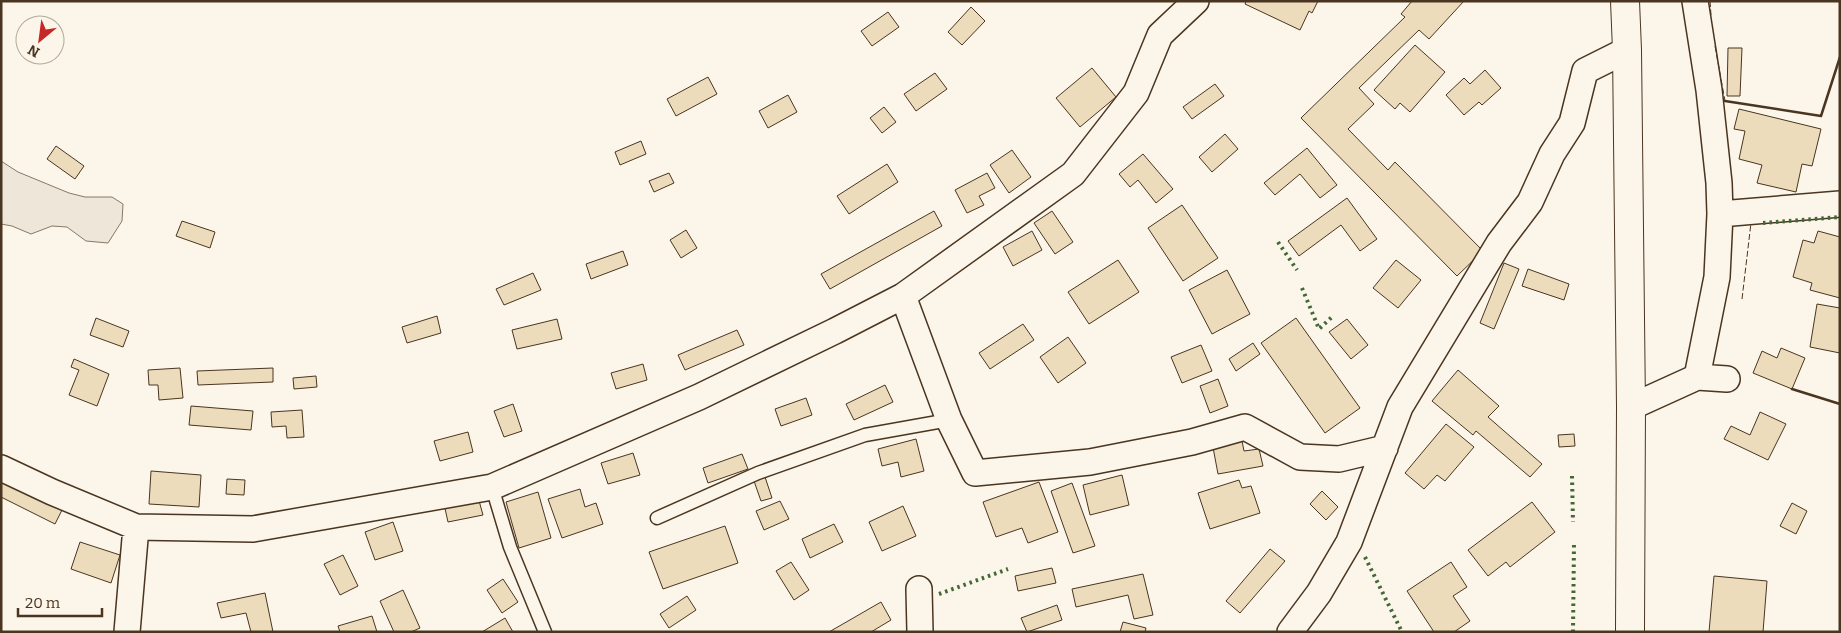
<svg xmlns="http://www.w3.org/2000/svg" width="1841" height="633" font-family="Bitter,serif">
	<style>
		.green { fill: #ede6d9; stroke: #887966 }
		.building { fill: #ecdcbc; stroke: #4a3520 }
		.lines { fill: none; stroke-linecap: round; stroke-linejoin: round }
		.lane-casing { stroke: #4a3520; stroke-width: 15 }
		.street-casing { stroke: #4a3520; stroke-width: 28 }
		.primary-casing { stroke: #4a3520; stroke-width: 30 }
		.lane { stroke: #fbf6e9; stroke-width: 12 }
		.street { stroke: #fbf6e9; stroke-width: 25 }
		.primary { stroke: #fbf6e9; stroke-width: 28 }
		.hedge { stroke: #436837; stroke-width: 4; stroke-dasharray: 2.5 4; stroke-linecap: butt }
		.fence { stroke: #4a3520; stroke-width: 1; stroke-dasharray: 6 2.5; stroke-linecap: butt }
		.wall { stroke: #4a3520; stroke-width: 2.5 }
	</style>
	<rect width="100%" height="100%" fill="#fbf6e9"/>
	<!-- green -->
	<path class="green" d="M 1,161 L 18,172 L 69,193 L 85,197 L 112,197 L 123,204 L 122,221 L 108,243 L 86,241 L 67,227 L 52,226 L 31,234 L 12,226 L 1,224 Z"/>
	<!-- building -->
	<path class="building" d="M 1246,1 L 1318,1 L 1312,13 L 1309,11 L 1300,30 L 1245,4 Z
		M 1412,1 L 1464,1 L 1429,39 L 1419,30 L 1359,88 L 1374,104 L 1348,129 L 1388,170 L 1395,162 L 1483,251 L 1457,276 L 1301,118 L 1405,17 L 1401,14 Z
		M 971,7 L 985,21 L 962,45 L 948,32 Z
		M 888,12 L 899,27 L 872,46 L 861,31 Z
		M 1415,45 L 1445,72 L 1410,112 L 1400,103 L 1395,109 L 1374,90 Z
		M 1728,48 L 1742,48 L 1740,96 L 1727,96 Z
		M 1092,68 L 1116,97 L 1080,127 L 1056,98 Z
		M 1485,70 L 1501,88 L 1482,105 L 1479,102 L 1464,115 L 1446,95 L 1464,78 L 1470,84 Z
		M 935,73 L 947,89 L 916,111 L 904,94 Z
		M 708,77 L 717,94 L 676,116 L 667,99 Z
		M 1215,84 L 1224,96 L 1192,119 L 1183,107 Z
		M 788,95 L 797,112 L 768,128 L 759,111 Z
		M 884,107 L 896,122 L 882,133 L 870,118 Z
		M 1739,109 L 1821,129 L 1812,166 L 1802,164 L 1796,192 L 1757,183 L 1762,165 L 1739,159 L 1745,131 L 1734,129 Z
		M 1225,134 L 1238,149 L 1212,172 L 1199,157 Z
		M 641,141 L 646,154 L 620,165 L 615,152 Z
		M 56,146 L 84,166 L 75,179 L 47,159 Z
		M 1307,148 L 1337,185 L 1320,198 L 1300,174 L 1275,195 L 1264,183 Z
		M 1012,150 L 1031,177 L 1009,193 L 990,165 Z
		M 1143,154 L 1173,189 L 1156,203 L 1138,180 L 1130,187 L 1119,174 Z
		M 887,164 L 898,182 L 849,214 L 837,196 Z
		M 669,173 L 674,183 L 654,192 L 649,181 Z
		M 987,173 L 995,188 L 979,196 L 984,205 L 967,213 L 955,190 Z
		M 1347,198 L 1377,239 L 1360,251 L 1341,225 L 1299,256 L 1288,241 Z
		M 1182,205 L 1218,258 L 1183,281 L 1148,228 Z
		M 934,211 L 942,226 L 830,289 L 821,274 Z
		M 1052,211 L 1073,242 L 1055,254 L 1034,223 Z
		M 182,221 L 215,232 L 210,248 L 176,236 Z
		M 686,230 L 697,248 L 681,258 L 670,240 Z
		M 1032,231 L 1042,250 L 1013,266 L 1003,247 Z
		M 1818,231 L 1840,237 L 1840,298 L 1810,290 L 1812,283 L 1793,277 L 1803,240 L 1814,243 Z
		M 623,251 L 628,265 L 591,279 L 586,264 Z
		M 1118,260 L 1139,292 L 1089,324 L 1068,292 Z
		M 1396,260 L 1421,280 L 1398,308 L 1373,288 Z
		M 1504,263 L 1519,269 L 1494,329 L 1480,323 Z
		M 1528,269 L 1569,284 L 1564,300 L 1522,286 Z
		M 1227,270 L 1250,314 L 1212,334 L 1189,290 Z
		M 533,273 L 541,290 L 504,305 L 496,289 Z
		M 1817,304 L 1840,308 L 1840,353 L 1810,347 Z
		M 437,316 L 441,333 L 407,343 L 402,327 Z
		M 96,318 L 129,331 L 123,347 L 90,335 Z
		M 1296,318 L 1360,408 L 1325,433 L 1261,343 Z
		M 557,319 L 562,339 L 517,349 L 512,330 Z
		M 1347,319 L 1368,345 L 1351,359 L 1329,332 Z
		M 1023,324 L 1034,340 L 990,369 L 979,353 Z
		M 737,330 L 744,345 L 685,370 L 678,355 Z
		M 1068,337 L 1086,363 L 1058,383 L 1040,357 Z
		M 1253,343 L 1260,354 L 1236,371 L 1229,359 Z
		M 1201,345 L 1212,371 L 1182,383 L 1171,357 Z
		M 1781,348 L 1805,358 L 1792,389 L 1753,373 L 1762,351 L 1777,358 Z
		M 74,359 L 109,374 L 97,406 L 69,395 L 79,370 L 71,367 Z
		M 643,364 L 647,380 L 616,389 L 611,373 Z
		M 180,368 L 183,398 L 159,400 L 158,385 L 149,385 L 148,370 Z
		M 273,368 L 273,382 L 198,385 L 197,371 Z
		M 1458,370 L 1499,406 L 1488,417 L 1542,464 L 1530,477 L 1476,431 L 1473,435 L 1432,401 Z
		M 316,376 L 317,387 L 294,389 L 293,378 Z
		M 1218,379 L 1228,406 L 1210,413 L 1200,386 Z
		M 885,385 L 893,402 L 854,420 L 846,404 Z
		M 806,398 L 812,415 L 781,426 L 775,409 Z
		M 513,404 L 522,431 L 504,437 L 494,411 Z
		M 191,406 L 253,411 L 251,430 L 189,425 Z
		M 302,410 L 304,437 L 287,438 L 286,426 L 272,427 L 271,412 Z
		M 1760,412 L 1786,424 L 1768,460 L 1724,439 L 1731,426 L 1750,435 Z
		M 1446,424 L 1474,447 L 1445,481 L 1437,475 L 1424,489 L 1405,473 Z
		M 468,432 L 473,452 L 440,461 L 434,441 Z
		M 1574,434 L 1575,446 L 1559,447 L 1558,435 Z
		M 1241,436 L 1244,451 L 1259,449 L 1263,466 L 1218,474 L 1212,442 Z
		M 916,439 L 924,471 L 901,477 L 898,462 L 882,466 L 878,449 Z
		M 633,453 L 640,475 L 608,484 L 601,463 Z
		M 742,454 L 748,469 L 708,483 L 703,468 Z
		M 151,471 L 201,475 L 199,507 L 149,504 Z
		M 1122,475 L 1129,505 L 1090,515 L 1083,485 Z
		M 1,477 L 63,508 L 55,524 L 1,497 Z
		M 765,477 L 772,498 L 761,501 L 754,481 Z
		M 227,479 L 245,480 L 244,495 L 226,494 Z
		M 1239,480 L 1242,488 L 1251,486 L 1260,513 L 1210,529 L 1198,493 Z
		M 1039,482 L 1058,532 L 1028,543 L 1022,528 L 996,537 L 983,502 Z
		M 1072,483 L 1095,546 L 1073,553 L 1051,491 Z
		M 580,489 L 585,507 L 596,503 L 603,524 L 562,538 L 548,499 Z
		M 1322,491 L 1338,507 L 1326,520 L 1310,504 Z
		M 538,492 L 551,538 L 519,548 L 506,502 Z
		M 478,497 L 483,515 L 448,522 L 444,504 Z
		M 780,501 L 789,519 L 764,530 L 756,511 Z
		M 1532,502 L 1555,532 L 1510,567 L 1506,562 L 1488,576 L 1468,550 Z
		M 1792,503 L 1807,511 L 1796,534 L 1780,526 Z
		M 903,506 L 916,536 L 882,551 L 869,522 Z
		M 393,522 L 403,551 L 375,560 L 365,532 Z
		M 834,524 L 843,542 L 810,558 L 802,539 Z
		M 725,526 L 738,563 L 663,589 L 649,552 Z
		M 80,542 L 120,555 L 111,583 L 71,569 Z
		M 1270,549 L 1285,561 L 1240,613 L 1226,601 Z
		M 343,555 L 358,586 L 340,595 L 324,564 Z
		M 791,562 L 809,590 L 794,600 L 776,571 Z
		M 1451,562 L 1467,587 L 1453,596 L 1470,621 L 1454,632 L 1434,632 L 1407,591 Z
		M 1052,568 L 1056,583 L 1018,591 L 1015,576 Z
		M 1143,574 L 1153,615 L 1134,619 L 1128,595 L 1076,607 L 1072,589 Z
		M 1714,576 L 1767,581 L 1763,632 L 1709,632 Z
		M 503,579 L 518,602 L 502,613 L 487,590 Z
		M 403,590 L 420,628 L 411,632 L 394,632 L 380,601 Z
		M 265,593 L 273,632 L 251,632 L 246,613 L 221,618 L 217,603 Z
		M 687,596 L 696,610 L 669,628 L 660,614 Z
		M 881,602 L 891,620 L 871,632 L 829,632 Z
		M 1057,605 L 1062,620 L 1027,632 L 1021,618 Z
		M 372,616 L 377,632 L 340,632 L 338,626 Z
		M 505,618 L 513,632 L 482,632 Z
		M 1123,622 L 1146,628 L 1145,632 L 1120,632 Z"/>
	<g class="lines">
		<defs>
			<path id="lane" d="M 492,487 L 510,547 L 545,632
				M 657,518 L 758,473 L 865,435 L 949,420"/>
			<path id="street" d="M 1720,214 L 1840,204
				M 903,296 L 949,420 L 975,473 L 1090,462 L 1192,442 L 1245,427 L 1300,457 L 1339,459 L 1385,448
				M 1697,377 L 1727,379
				M 1631,407 L 1697,377 L 1717,277 L 1720,214 L 1719,183 L 1709,90 L 1695,1
				M 1,468 L 52,492 L 136,527 L 253,529 L 492,487 L 699,397 L 835,331 L 903,296 L 1073,174 L 1136,93 L 1160,35 L 1196,1
				M 919,589 L 920,632
				M 127,632 L 136,527
				M 1290,632 L 1319,593 L 1349,542 L 1400,407 L 1499,243 L 1530,202 L 1552,154 L 1572,123 L 1585,71 L 1627,50"/>
			<path id="primary" d="M 1625,1 L 1627,50 L 1631,407 L 1630,632"/>
		</defs>
		<!-- lane casing -->
		<use href="#lane" class="lane-casing"/>
		<!-- street casing -->
		<use href="#street" class="street-casing"/>
		<!-- primary casing -->
		<use href="#primary" class="primary-casing"/>
		<!-- lane -->
		<use href="#lane" class="lane"/>
		<!-- street -->
		<use href="#street" class="street"/>
		<!-- primary -->
		<use href="#primary" class="primary"/>
		<!-- hedge -->
		<path class="hedge" d="M 1763,223 L 1840,217
			M 1278,242 L 1297,270
			M 1302,288 L 1319,329 L 1334,315
			M 1572,476 L 1573,522
			M 1365,557 L 1402,632
			M 939,594 L 1008,569
			M 1573,632 L 1574,543"/>
		<!-- fence -->
		<path class="fence" d="M 1710,1 L 1711,15
			M 1715,46 L 1725,101
			M 1742,299 L 1751,223"/>
		<!-- wall -->
		<path class="wall" d="M 1725,101 L 1821,116 L 1840,57
			M 1792,389 L 1840,404"/>
	</g>
	<!-- border -->
	<rect width="1841" height="633" fill="none" stroke="#4a3520" stroke-width="5"/>
	<!-- north arrow -->
	<g transform="translate(40 40) rotate(209)"><circle r="24" fill="#fbf6e9" stroke="#b4a999"/>
	<path d="M0-4L9 19L0 12L-9 19Z" fill="#c62828"/>
	<text y="-8" font-size="14" font-weight="bold" text-anchor="middle" fill="#4a3520">N</text>
	</g>
	<!-- scale -->
	<path d="M18 608v8h84v-8" fill="none" stroke="#4a3520" stroke-width="2.5"/>
	<text x="25" y="608" font-size="15" fill="#4a3520" stroke="#fbf6e9" stroke-width="4" paint-order="stroke">20 m</text>
</svg>
